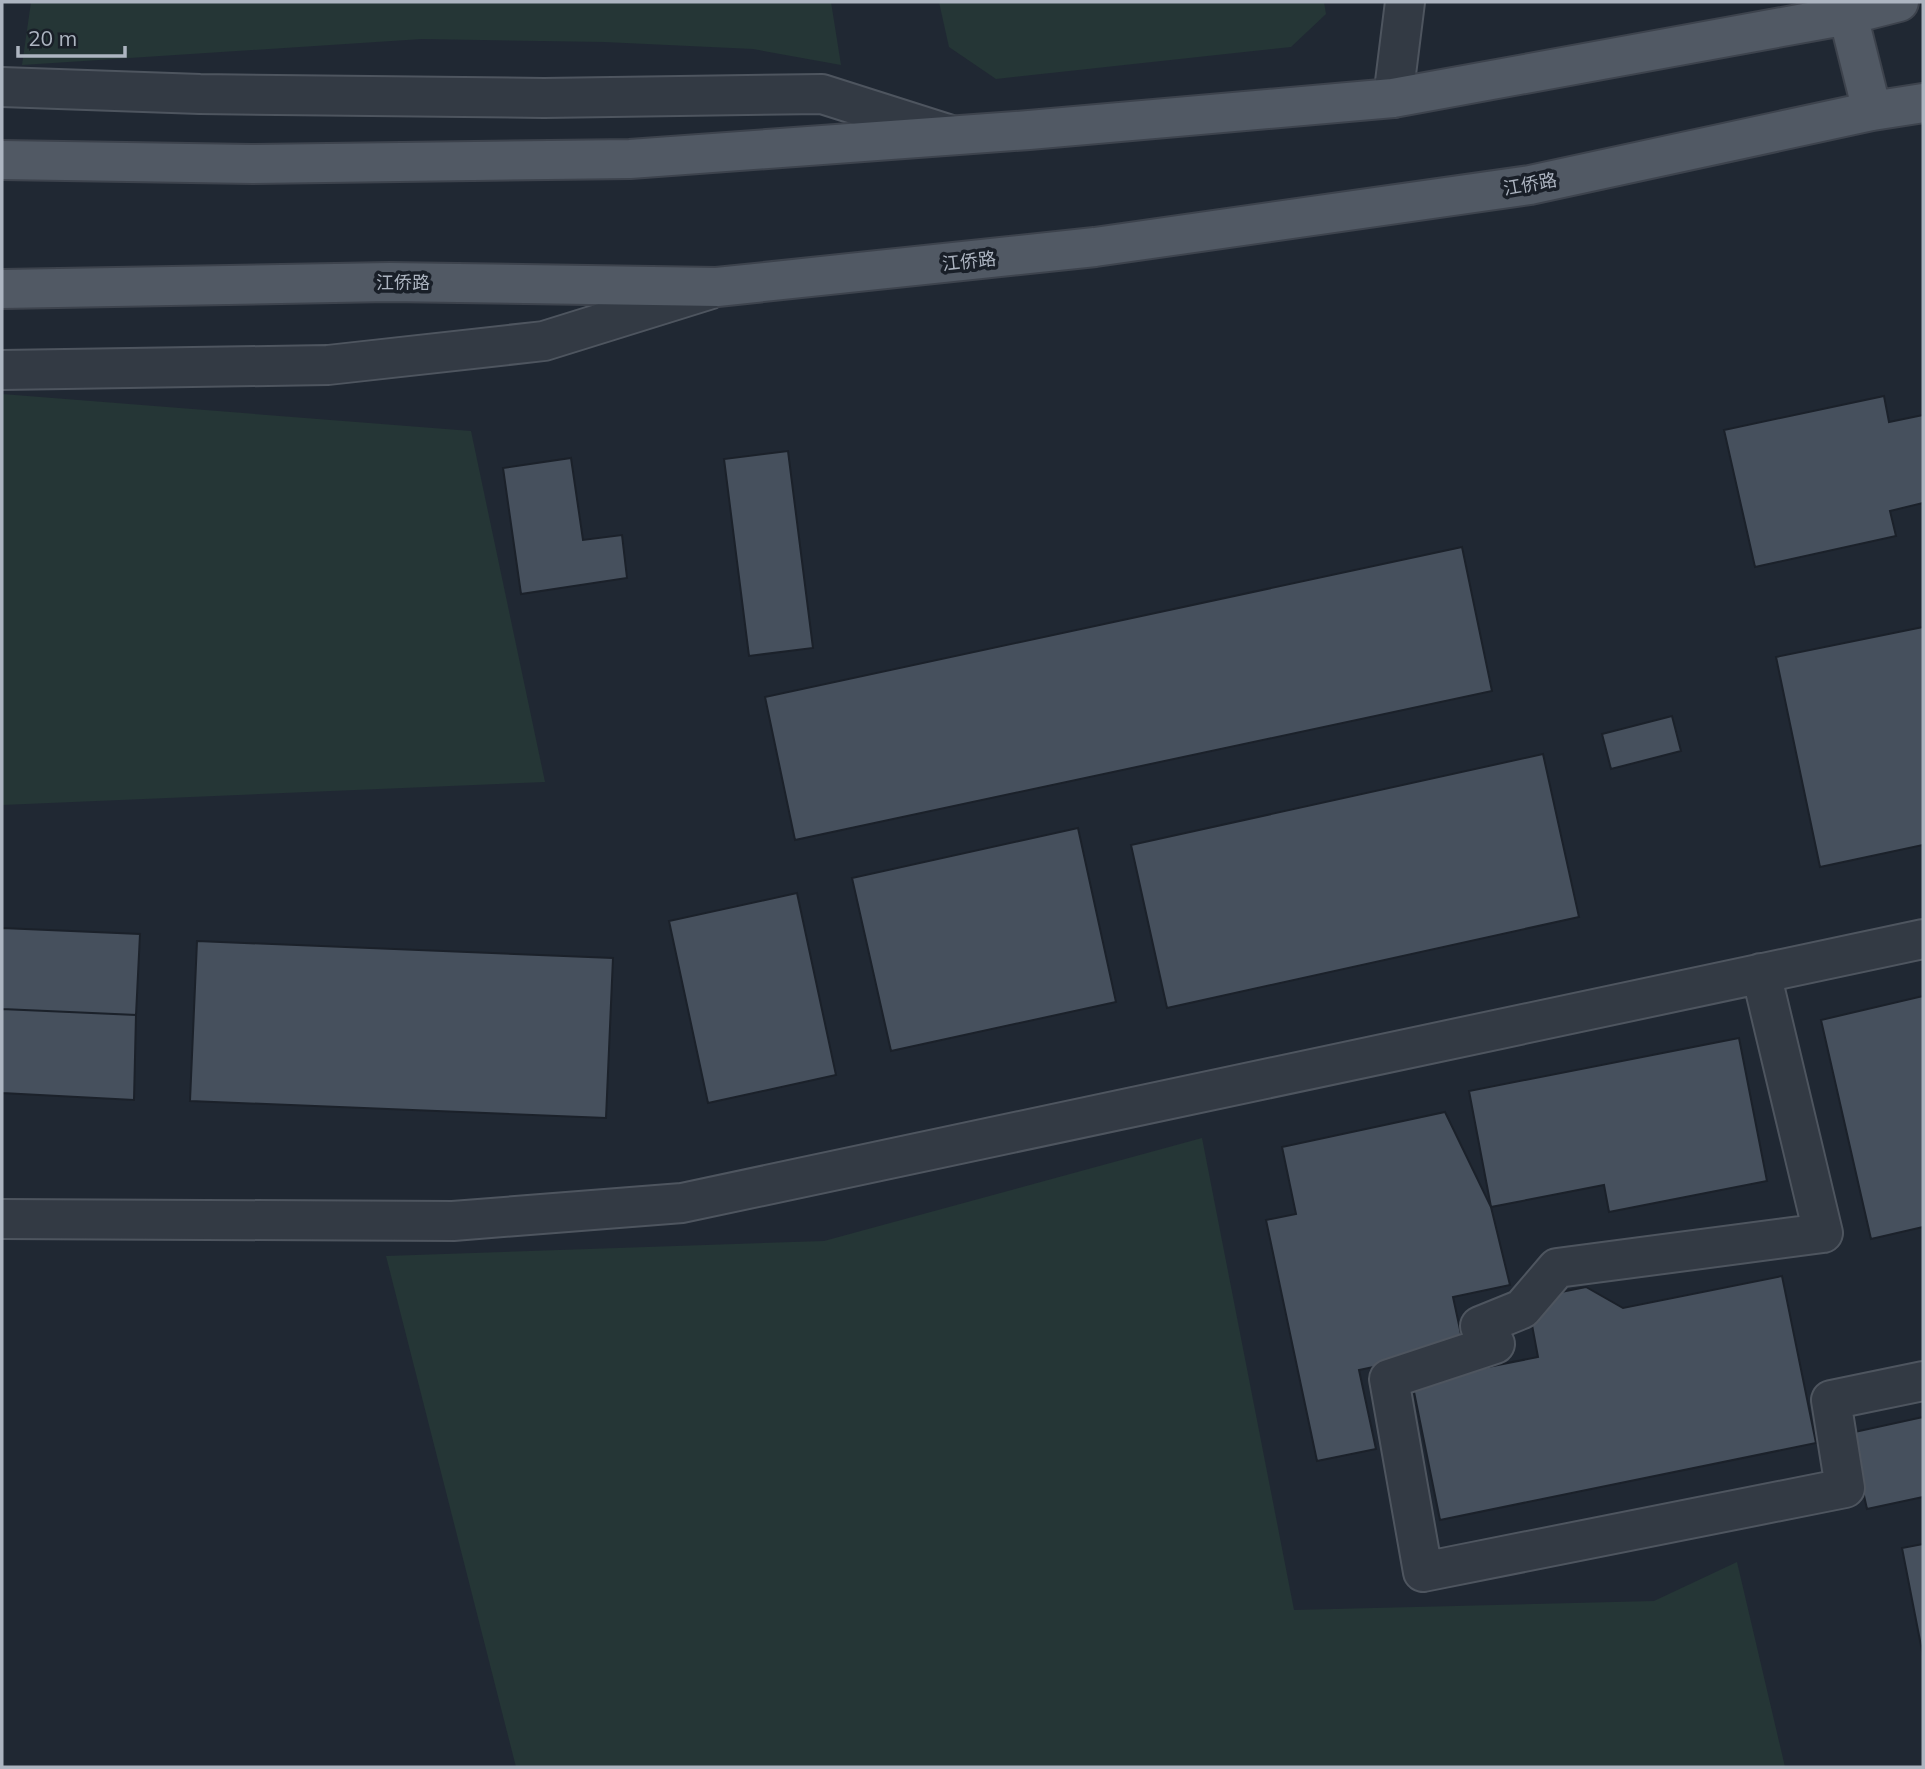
<svg xmlns="http://www.w3.org/2000/svg" width="1925" height="1769" font-family="Mulish,'Noto Sans SC',sans-serif">
	<style>
		.green { fill: #253636 }
		.building { fill: #46505d; stroke: #1b212a; stroke-width: 2 }
		.lines { fill: none; stroke-linecap: round; stroke-linejoin: round }
		.minor-casing { stroke: #4e555f; stroke-width: 42 }
		.major-casing { stroke: #3d434d; stroke-width: 42 }
		.minor { stroke: #333a44; stroke-width: 38 }
		.major { stroke: #515964; stroke-width: 38 }
		.labels { text-anchor: middle; dominant-baseline: central; stroke-width: 7; stroke-linejoin: round; paint-order: stroke }
		.street-label { font-size: 18px; fill: #adb5c1; stroke: #191f28 }
	</style>
	<rect width="100%" height="100%" fill="#202833"/>
	<!-- green -->
	<path class="green" d="M 31,2 L 831,2 L 841,65 L 753,49 L 604,42 L 422,39 L 22,65 Z
		M 939,2 L 1324,2 L 1326,14 L 1291,47 L 996,79 L 949,47 Z
		M 2,394 L 471,431 L 545,782 L 2,805 Z
		M 1202,1138 L 1294,1610 L 1654,1601 L 1737,1562 L 1785,1767 L 516,1767 L 386,1256 L 824,1241 Z"/>
	<!-- building -->
	<path class="building" d="M 1884,396 L 1889,422 L 1923,415 L 1923,503 L 1890,511 L 1896,536 L 1755,567 L 1724,430 Z
		M 788,451 L 813,648 L 749,656 L 724,459 Z
		M 571,458 L 583,540 L 622,535 L 627,578 L 521,594 L 503,468 Z
		M 1462,547 L 1492,691 L 795,840 L 765,697 Z
		M 1923,627 L 1923,845 L 1820,867 L 1776,657 Z
		M 1672,716 L 1681,751 L 1611,769 L 1602,734 Z
		M 1543,754 L 1579,917 L 1167,1008 L 1131,845 Z
		M 1078,828 L 1116,1002 L 891,1051 L 852,878 Z
		M 797,893 L 836,1075 L 708,1103 L 669,921 Z
		M 2,928 L 140,934 L 136,1015 L 2,1009 Z
		M 197,941 L 613,958 L 606,1118 L 190,1101 Z
		M 1923,996 L 1923,1227 L 1871,1239 L 1821,1020 Z
		M 2,1009 L 136,1015 L 134,1100 L 2,1093 Z
		M 1739,1038 L 1767,1181 L 1609,1212 L 1604,1185 L 1491,1207 L 1469,1091 Z
		M 1445,1112 L 1491,1207 L 1510,1285 L 1453,1297 L 1464,1348 L 1359,1370 L 1376,1449 L 1317,1461 L 1266,1220 L 1296,1214 L 1282,1147 Z
		M 1782,1276 L 1816,1443 L 1440,1520 L 1412,1382 L 1538,1357 L 1532,1325 L 1551,1294 L 1586,1287 L 1623,1308 Z
		M 1923,1417 L 1923,1497 L 1867,1509 L 1850,1433 Z
		M 1923,1544 L 1923,1656 L 1902,1548 Z"/>
	<g class="lines">
		<defs>
			<path id="minor" d="M 2,87 L 200,94 L 544,98 L 822,94 L 951,135
				M 1393,98 L 1405,2
				M 2,370 L 328,365 L 544,341 L 708,290
				M 1761,973 L 1823,1233 L 1557,1268 L 1522,1309 L 1480,1326 L 1495,1344 L 1389,1379 L 1423,1572 L 1845,1488 L 1831,1400 L 1923,1381
				M 2,1219 L 453,1221 L 682,1203 L 1923,939"/>
			<path id="major" d="M 1848,15 L 1872,111
				M 2,160 L 252,164 L 630,159 L 1029,130 L 1393,98 L 1848,15 L 1899,2
				M 2,289 L 389,282 L 717,287 L 1095,247 L 1530,185 L 1872,111 L 1923,103"/>
		</defs>
		<!-- minor casing -->
		<use href="#minor" class="minor-casing"/>
		<!-- major casing -->
		<use href="#major" class="major-casing"/>
		<!-- minor -->
		<use href="#minor" class="minor"/>
		<!-- major -->
		<use href="#major" class="major"/>
	</g>
	<g class="labels">
		<!-- street labels -->
		<g class="street-label">
			<text transform="translate(1530 184) rotate(-10)">江侨路</text>
			<text transform="translate(969 261) rotate(-6)">江侨路</text>
			<text x="403" y="282">江侨路</text>
		</g>
	</g>
	<!-- border -->
	<rect width="1925" height="1769" fill="none" stroke="#adb5c1" stroke-width="7"/>
	<!-- scale -->
	<path d="M18 46v10h107v-10" fill="none" stroke="#adb5c1" stroke-width="3.5"/>
	<text x="28" y="46" font-size="21" fill="#adb5c1" stroke="#191f28" stroke-width="5" paint-order="stroke">20 m</text>
</svg>
